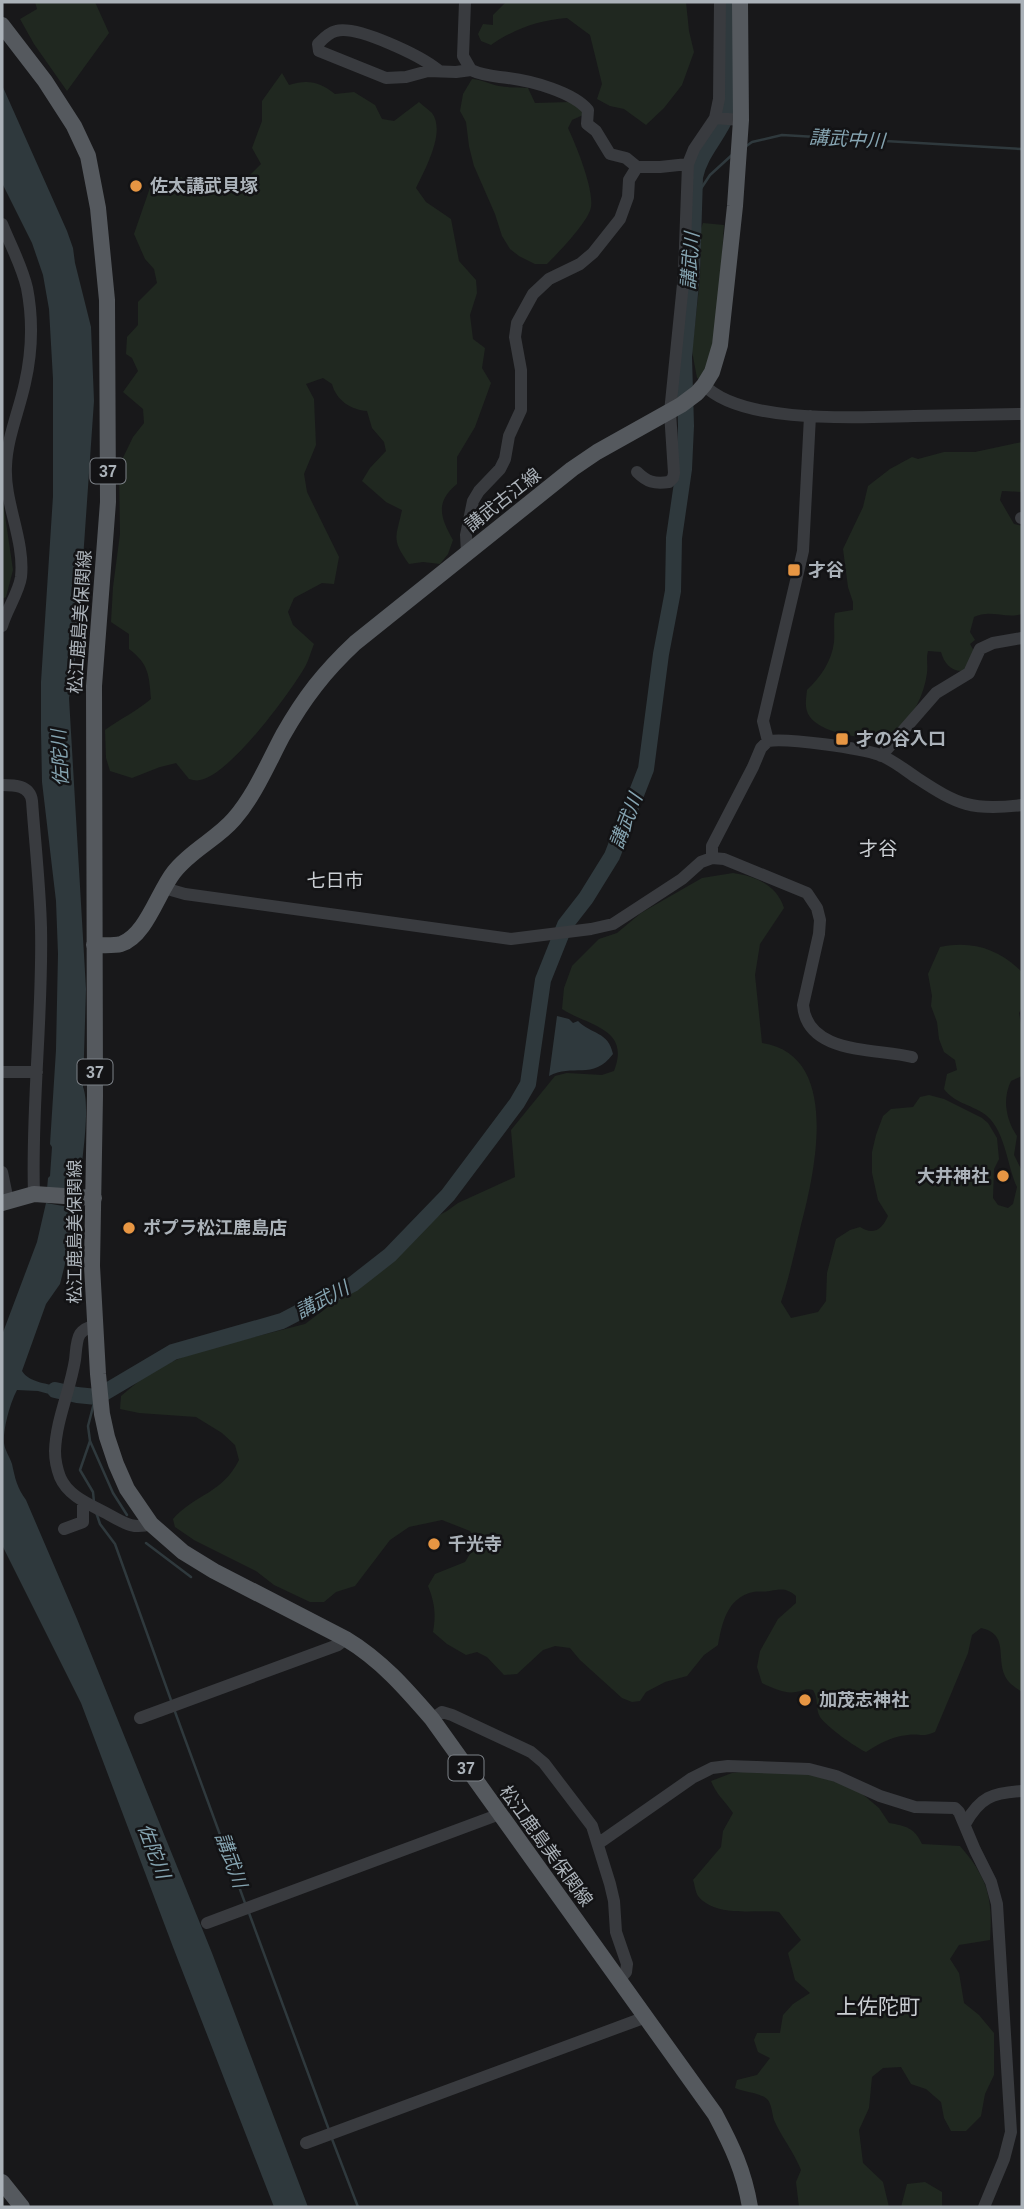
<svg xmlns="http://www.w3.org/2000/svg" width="1024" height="2209" font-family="Helvetica,'Noto Sans JP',sans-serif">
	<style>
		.green { fill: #202820 }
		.water { fill: #2f393d }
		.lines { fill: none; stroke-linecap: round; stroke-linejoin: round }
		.stream { stroke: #2f393d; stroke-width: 2.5 }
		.river { stroke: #2f393d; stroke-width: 16 }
		.minor { stroke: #393b3f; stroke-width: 12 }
		.major { stroke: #55595e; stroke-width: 16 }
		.poi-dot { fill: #e79643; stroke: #131315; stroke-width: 2.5 }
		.labels { text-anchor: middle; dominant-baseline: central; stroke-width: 5; stroke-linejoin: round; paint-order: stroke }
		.shield { fill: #131315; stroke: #7d8288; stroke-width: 2 }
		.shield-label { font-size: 16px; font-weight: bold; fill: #abb2b9 }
		.poi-label { font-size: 18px; font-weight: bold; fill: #abb2b9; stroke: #131315; text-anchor: start }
		.street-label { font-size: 18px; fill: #abb2b9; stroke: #131315 }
		.water-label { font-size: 19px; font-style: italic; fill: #85a4b1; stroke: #131315 }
		.neighbourhood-label { font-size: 19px; fill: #ccd0d5; stroke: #131315 }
		.quarter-label { font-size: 21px; fill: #ccd0d5; stroke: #131315 }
	</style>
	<rect width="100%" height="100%" fill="#18181a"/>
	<!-- green -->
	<path class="green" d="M 35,2 L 95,2 L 109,33 L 67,91 L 34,44 L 20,19 L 37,9 Z
		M 506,2 L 686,2 L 689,31 L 694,52 L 682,85 L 664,108 L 646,125 L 624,109 L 610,106 L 597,99 L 602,84 L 590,35 L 567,18 C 539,20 514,29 491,45 L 481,41 L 478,34 L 483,24 L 493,25 L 493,15 Z
		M 282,73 L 289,85 C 308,79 320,82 335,94 L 354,92 L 375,105 L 382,119 L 394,121 L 419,102 C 423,106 428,109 432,113 C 446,132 425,169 416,188 L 426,202 L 451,219 L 459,261 L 476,280 L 477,293 L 470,315 L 473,339 L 485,348 L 482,368 L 491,383 L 475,427 L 457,457 L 457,484 C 435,502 440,517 453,540 L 448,554 L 440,564 L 423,562 L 409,564 C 391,539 396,538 402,510 L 386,502 L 362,481 L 370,468 L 386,451 L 384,442 L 372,428 L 367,411 C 351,410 336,400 332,384 L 323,378 L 306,384 L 314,399 L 316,445 L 304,474 L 307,492 L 339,557 L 334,584 L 322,583 L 294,598 L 288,612 L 293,625 L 314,644 C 311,651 309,659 306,665 C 291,692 230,775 200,780 C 196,781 193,780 189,779 L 176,763 L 160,767 L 132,778 L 110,771 L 106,758 L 105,730 C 120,719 137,711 151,699 C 149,675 149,664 129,649 L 129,634 L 111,622 L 113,587 L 120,534 L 119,466 L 133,437 L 144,423 L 143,409 L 123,392 L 138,371 L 132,358 L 126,354 L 127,337 L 138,325 L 138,302 L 157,283 L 154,269 L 145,259 L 134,234 L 153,179 L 181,177 L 201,191 L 224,194 L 244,181 L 261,164 L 252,148 L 262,121 L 262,101 Z
		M 472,79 C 484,80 489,84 499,86 C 509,88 519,87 528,88 L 535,103 L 571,102 L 583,108 L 583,115 L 572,120 L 568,128 C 576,145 594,189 591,207 C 589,221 558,253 547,264 L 535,264 L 519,256 L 510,249 L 502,236 L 495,214 L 474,166 L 469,146 L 466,122 L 460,111 L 463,94 Z
		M 703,223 L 724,225 C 721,266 720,347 700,379 L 697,378 L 692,351 L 700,279 L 701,229 Z
		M 1022,442 L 1022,492 L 1002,491 L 1000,500 L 1014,524 L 1022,526 L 1022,614 C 1005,619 990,609 974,617 L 970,632 L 975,640 L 970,644 L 975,653 L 964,671 C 951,672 944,663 941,652 L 928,651 C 926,659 928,665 927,673 C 924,695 914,715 897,730 C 880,745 823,735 810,717 C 804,709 806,700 807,690 C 820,678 832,661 834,642 C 835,632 833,623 835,613 L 853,610 L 853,602 L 848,587 L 843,549 L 863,507 L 868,486 L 890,469 L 912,457 L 918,459 L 944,452 L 975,452 Z
		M 2,495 L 13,570 L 6,597 L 2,599 Z
		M 733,873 C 755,876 777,885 784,908 L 760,944 L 755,975 L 762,1043 C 843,1055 814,1176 800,1229 C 794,1254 789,1278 781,1302 L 791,1318 L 818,1312 L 826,1301 L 827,1273 L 836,1239 L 850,1230 L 860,1227 C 874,1236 882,1229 888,1216 L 878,1200 L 872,1173 L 872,1152 L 876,1135 L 883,1116 L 891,1109 L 913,1107 L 920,1097 L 929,1095 L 944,1099 L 982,1118 L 988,1123 L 997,1138 L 999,1159 L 994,1169 L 993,1198 L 998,1205 L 1008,1208 L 1013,1204 L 1017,1187 C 1007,1166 1006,1133 987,1116 C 974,1105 955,1104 944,1089 L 947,1074 L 957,1070 L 955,1060 L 944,1052 L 939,1039 L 937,1022 L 931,1006 L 932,996 L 928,974 L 940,947 C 972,940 999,949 1022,972 L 1022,1007 L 1019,1013 L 1022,1029 L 1022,1076 L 1011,1081 C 1002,1099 1006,1120 1017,1136 L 1014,1155 L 1022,1171 L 1022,1692 C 1016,1688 1008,1683 1005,1676 C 996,1657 1009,1634 981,1628 L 972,1635 L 968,1653 L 935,1732 C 921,1738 920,1733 908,1735 C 892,1736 879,1744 866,1752 C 855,1747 827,1727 820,1717 C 815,1708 819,1699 813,1690 C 805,1688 804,1691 796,1692 C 785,1694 772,1688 762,1683 L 757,1667 L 760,1651 L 778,1619 L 796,1603 L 796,1596 C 786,1588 782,1589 770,1591 C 764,1592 758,1591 753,1592 C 727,1598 722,1623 718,1645 L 704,1655 L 687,1676 L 665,1682 L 646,1692 L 640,1701 L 632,1702 L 622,1698 L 580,1660 L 570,1648 L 555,1646 L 543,1650 L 517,1674 L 504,1675 L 487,1657 L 477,1652 L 466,1655 L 447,1644 L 433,1632 C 436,1615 435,1603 428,1586 L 435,1574 L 465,1562 L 473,1549 L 475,1539 L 470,1531 L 442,1520 L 409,1527 L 390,1540 L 355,1586 L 336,1592 L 324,1602 L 310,1602 L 274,1585 L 256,1571 L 194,1540 L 175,1527 L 173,1519 C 195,1494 222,1494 239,1460 L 235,1445 L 222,1433 L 196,1417 L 139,1413 L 120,1409 L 121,1396 L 152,1370 L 195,1352 L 305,1324 L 402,1251 L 432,1219 L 447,1211 L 458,1203 L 515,1177 L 511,1130 L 555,1076 L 567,1073 L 602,1075 L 614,1071 C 631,1028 588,1026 562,1009 L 564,988 L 572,966 L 599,939 L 617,933 L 641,913 L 702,878 Z
		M 772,1769 L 801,1772 L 854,1787 L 879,1808 L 889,1823 C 906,1826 915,1828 922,1844 L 960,1846 C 988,1878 993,1898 990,1940 L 959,1945 L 950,1959 L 959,1973 L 964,2003 L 979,2015 L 994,2033 L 994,2075 L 985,2094 L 981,2116 L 966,2131 L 951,2131 L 944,2118 L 941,2102 L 926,2089 L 911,2084 L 901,2067 L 883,2068 L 872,2077 L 869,2108 L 859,2130 L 863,2163 L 883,2182 L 889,2207 L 799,2207 L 796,2182 L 801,2170 C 794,2152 782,2138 774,2120 C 772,2114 772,2104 767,2099 C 761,2093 744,2092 735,2088 L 737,2080 L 757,2075 L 770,2058 L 758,2052 L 754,2040 L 757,2033 L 780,2033 L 783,2015 L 793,2004 L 810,1993 L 795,1980 L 788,1953 L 801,1940 L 779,1912 C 755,1909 716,1918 698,1896 C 695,1891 695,1885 693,1880 L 721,1847 L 723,1831 L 733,1813 C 725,1801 716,1794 711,1781 L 732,1773 Z
		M 925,2182 L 942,2192 L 942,2207 L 901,2207 L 907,2184 Z"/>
	<!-- water -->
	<path class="water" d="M 2,85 L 67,231 L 73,248 L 75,263 L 91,327 L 94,401 L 79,617 L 74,670 L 69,698 L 86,989 L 83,1087 C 91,1108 81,1165 79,1190 L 47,1189 L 48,1178 L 50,1176 L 52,1147 L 50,1144 L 56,1050 L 58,954 L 56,901 L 42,782 L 41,731 L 41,682 L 53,496 L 53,379 L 49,309 L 43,275 L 32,243 L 2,183 Z
		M 557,1016 L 569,1019 L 573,1023 L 578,1021 C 592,1035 608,1031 613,1054 C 593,1081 572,1063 549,1076 Z
		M 46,1203 L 75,1208 L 72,1236 L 60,1284 L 46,1304 L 22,1371 C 29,1383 48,1383 62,1388 L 60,1397 L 38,1391 L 17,1390 C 10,1403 3,1429 4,1443 C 5,1451 10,1457 12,1464 C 15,1478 17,1488 26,1500 L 77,1619 L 212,1953 L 308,2207 L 274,2207 L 173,1947 L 81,1703 L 2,1545 L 2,1335 L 37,1242 Z"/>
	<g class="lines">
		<!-- stream -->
		<path class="stream" d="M 745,147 L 752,142 L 782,135 L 1022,149
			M 696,196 L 710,175 L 733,154
			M 94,1403 L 88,1426 L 90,1441 L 80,1470 L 93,1492 L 94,1502
			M 90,1441 L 113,1493 L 127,1515
			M 96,1512 L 100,1524 L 115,1544 L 172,1703
			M 146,1543 L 191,1577
			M 174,1709 L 245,1903
			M 249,1913 L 329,2130
			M 332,2139 L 358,2207"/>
		<!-- river -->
		<path class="river" d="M 55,1390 L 77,1395 L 97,1397 L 173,1352 L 282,1321 L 353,1284 L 390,1255 L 448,1195 L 517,1103 L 528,1084 L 543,980 L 565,925 L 586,898 L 612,856 L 646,769 L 661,654 L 673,591 L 674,538 L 684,469 L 686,426 L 684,357 L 692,273 L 695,177 C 700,152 719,136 728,112 L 730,2"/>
		<!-- minor -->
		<path class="minor" d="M 465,2 L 463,56 L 471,70 C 484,76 494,76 508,78 C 532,81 573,92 588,110 L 587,124 L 596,131 L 610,154 L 626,158 L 637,167 L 660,167 L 688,164
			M 438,70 C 421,56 357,25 336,31 C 328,33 323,39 318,44 L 319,51 L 386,78 L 406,77 L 428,71 L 456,72 L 471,70
			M 715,118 L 741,120
			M 2,224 C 10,244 22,266 27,288 C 33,319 32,352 25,383 C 19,411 7,438 6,466 C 4,503 25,540 21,577 C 19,592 6,611 2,626
			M 704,385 C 742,425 862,417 914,416 C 950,415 986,415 1022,414
			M 637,472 C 647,482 654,484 669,482 L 673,478 L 674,473 L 670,412 L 684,274 L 688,164 L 694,149 L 715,118 L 719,99 L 720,2
			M 1021,518 L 1022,518
			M 467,553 L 466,535 L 473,501 L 479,491 L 500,469 L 505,459 L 509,436 L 521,410 L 521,370 L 515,337 L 517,323 L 533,294 L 549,279 L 580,264 L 593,253 L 620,219 L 628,197 L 629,180 L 637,167
			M 768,741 L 763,721 L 803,551 L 810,416
			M 881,756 L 936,693 L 969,673 L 980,649 L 993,643 L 1022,638
			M 2,785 C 14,785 30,785 32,801 C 35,843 40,886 41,928 C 43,1017 31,1106 34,1194
			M 712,858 L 712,846 L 753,767 L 761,748 L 768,741 C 789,738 860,748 880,755 C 893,760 905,770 917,778 C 958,805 972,811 1022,805
			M 164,888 L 185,894 L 511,939 L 591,929 L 613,924 L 682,879 L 701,862 L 712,858 L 724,859 L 807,893 L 817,908 L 820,920 L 819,934 L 803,1005 C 807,1055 876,1048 912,1057
			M 2,1072 L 37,1072
			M 2,1172 L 8,1201
			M 94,1326 C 89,1327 84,1329 80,1334 C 76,1340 76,1353 75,1360 C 70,1391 56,1420 55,1451 C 55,1460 57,1469 60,1477 C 68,1496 89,1504 106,1513 C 123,1522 132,1530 151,1524
			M 64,1529 L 83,1522 L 83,1501
			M 140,1718 L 338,1645 L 346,1639
			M 432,1719 L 442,1712 L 452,1715 L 531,1752 L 544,1763 L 592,1826 L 610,1884 L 614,1901 L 616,1932 L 627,1964 L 626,1972 L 619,1980
			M 965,1824 C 980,1797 992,1793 1022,1791
			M 599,1843 L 692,1778 L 712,1768 L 728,1766 L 809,1769 L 836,1776 L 880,1796 L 915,1807 L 955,1808 L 959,1812 L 975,1850 L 991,1882 L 997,1904 L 1011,2132 L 1004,2159 L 984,2207
			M 207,1923 L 500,1814
			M 306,2143 L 646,2017"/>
		<!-- major -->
		<path class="major" d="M 2,25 L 45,81 L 74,126 L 88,156 L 98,208 L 107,300 L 108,502 L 94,686 L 95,1096 L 92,1266 L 98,1374 L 102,1414 L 107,1437 L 116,1464 L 127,1489 L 151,1524 L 183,1552 L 214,1571 L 346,1639 C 381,1660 406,1689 432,1719 L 715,2114 C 732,2146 744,2171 750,2207
			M 94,945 C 102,945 113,946 121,944 C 146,936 158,892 174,872 C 191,850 217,839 234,819 C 255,795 268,763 283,735 C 304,698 324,672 355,643 L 572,469 L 597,452 L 681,405 L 697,393 L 704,385 L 712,372 L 720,345 L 735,206 L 741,120 L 740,2
			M 2,1203 L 34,1194 L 94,1198
			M 2,2182 L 22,2207"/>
	</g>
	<!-- markers -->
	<g class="poi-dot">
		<circle cx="136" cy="186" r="7"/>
		<rect x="787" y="563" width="14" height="14" rx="3.5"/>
		<rect x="835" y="732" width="14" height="14" rx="3.5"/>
		<circle cx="1003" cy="1176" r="7"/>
		<circle cx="129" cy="1228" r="7"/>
		<circle cx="434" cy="1544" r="7"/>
		<circle cx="805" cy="1700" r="7"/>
	</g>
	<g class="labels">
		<!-- shield labels -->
		<g class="shield">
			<rect x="90.5" y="458.5" width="35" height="25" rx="5"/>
			<rect x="77.5" y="1059.5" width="35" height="25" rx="5"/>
			<rect x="448.5" y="1755.5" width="35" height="25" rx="5"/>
		</g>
		<g class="shield-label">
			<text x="108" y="471">37</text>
			<text x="95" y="1072">37</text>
			<text x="466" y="1768">37</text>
		</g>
		<!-- poi labels -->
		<g class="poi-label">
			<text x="150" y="186">佐太講武貝塚</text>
			<text x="808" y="570">才谷</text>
			<text x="856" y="739">才の谷入口</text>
			<text x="989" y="1176" text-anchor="end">大井神社</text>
			<text x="143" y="1228">ポプラ松江鹿島店</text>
			<text x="448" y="1544">千光寺</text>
			<text x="819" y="1700">加茂志神社</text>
		</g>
		<!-- street labels -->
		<g class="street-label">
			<text transform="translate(503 500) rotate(-38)">講武古江線</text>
			<text transform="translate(80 622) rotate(-86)">松江鹿島美保関線</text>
			<text transform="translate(75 1232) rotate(-90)">松江鹿島美保関線</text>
			<text transform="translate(546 1846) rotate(54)">松江鹿島美保関線</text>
		</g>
		<!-- water labels -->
		<g class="water-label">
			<text transform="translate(847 139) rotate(3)">講武中川</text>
			<text transform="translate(690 261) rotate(-86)">講武川</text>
			<text transform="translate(60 758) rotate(-93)">佐陀川</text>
			<text transform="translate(626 821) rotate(-69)">講武川</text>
			<text transform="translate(322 1300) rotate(-28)">講武川</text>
			<text transform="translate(154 1851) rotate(69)">佐陀川</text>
			<text transform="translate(231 1860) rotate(70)">講武川</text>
		</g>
		<!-- neighbourhood labels -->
		<g class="neighbourhood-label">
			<text x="878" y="848">才谷</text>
			<text x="335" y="880">七日市</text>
		</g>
		<!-- quarter labels -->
		<g class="quarter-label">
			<text x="878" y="2006">上佐陀町</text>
		</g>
	</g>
	<!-- border -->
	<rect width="1024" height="2209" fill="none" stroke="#abb2b9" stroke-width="7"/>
</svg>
